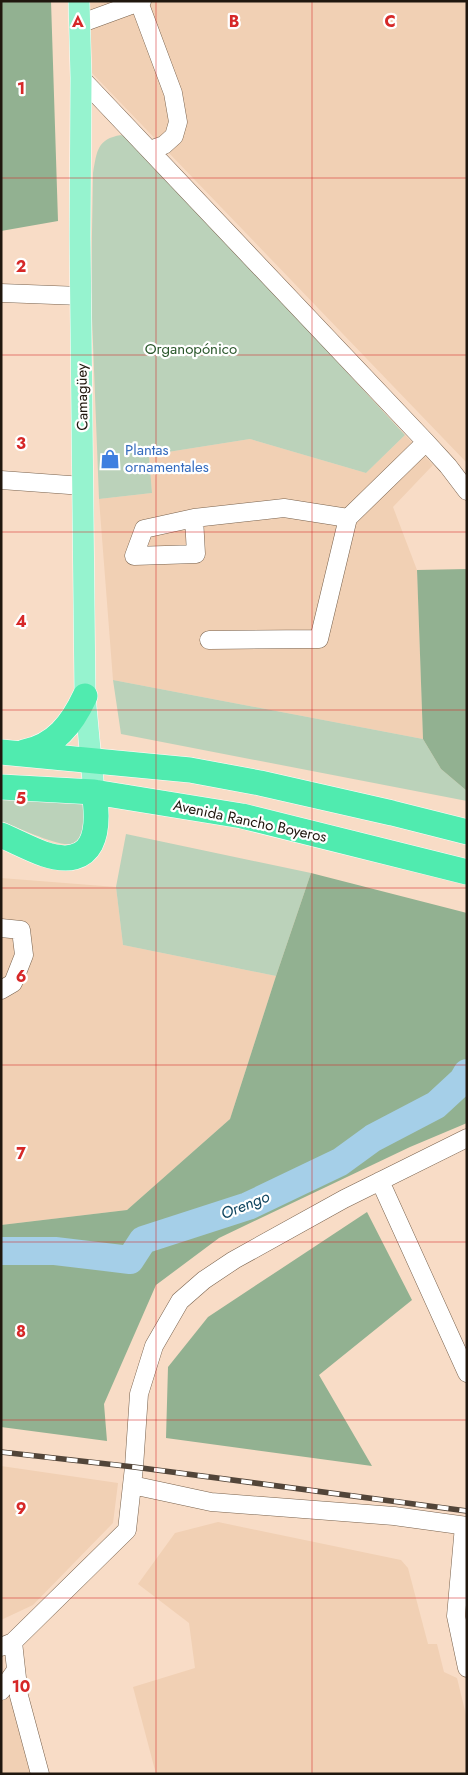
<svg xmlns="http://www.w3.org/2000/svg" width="468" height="1775" font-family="Jost,sans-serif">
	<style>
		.built { fill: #f1d0b4 }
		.green { fill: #bbd2ba }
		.forest { fill: #92b191 }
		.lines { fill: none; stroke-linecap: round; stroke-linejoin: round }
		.river { stroke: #a5cfe8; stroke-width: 28 }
		.minor-casing { stroke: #79624d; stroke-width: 19 }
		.major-casing { stroke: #fff; stroke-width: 22 }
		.highway-casing { stroke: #fff; stroke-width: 26 }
		.minor { stroke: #fff; stroke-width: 18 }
		.major { stroke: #96f3cf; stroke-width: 21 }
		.highway { stroke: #50ebaf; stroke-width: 25 }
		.rail-casing { stroke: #524539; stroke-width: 5.5 }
		.rail { stroke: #fff; stroke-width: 4; stroke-dasharray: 11; stroke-linecap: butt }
		.grid { fill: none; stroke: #d62828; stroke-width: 1; stroke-opacity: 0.55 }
		.labels { text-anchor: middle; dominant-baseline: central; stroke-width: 4.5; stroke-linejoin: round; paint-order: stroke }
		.park-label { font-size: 15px; fill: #2a572b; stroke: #fff }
		.street-label { font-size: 15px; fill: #20170e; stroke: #fff }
		.shop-label { font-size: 15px; fill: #366cbe; stroke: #fff; text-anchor: start }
		.water-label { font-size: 16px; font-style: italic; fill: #104660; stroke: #fff }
		.grid-label { font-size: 16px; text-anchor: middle; font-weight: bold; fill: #d62828; stroke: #fff; stroke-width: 4.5; stroke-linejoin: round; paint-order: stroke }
	</style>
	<rect width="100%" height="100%" fill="#f8dcc6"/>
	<!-- built -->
	<path class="built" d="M 89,1 L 467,1 L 467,463 L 92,73 Z
		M 405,435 L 433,465 L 393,507 L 417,570 L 423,739 L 113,680 L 99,499 L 152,493 L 149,455 L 250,439 L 366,473 Z
		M 1,878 L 116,887 L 123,945 L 276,976 L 230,1119 L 127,1210 L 1,1225 Z
		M 1,1466 L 118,1483 L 113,1523 L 33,1605 L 1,1620 Z
		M 218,1522 L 401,1560 L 408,1568 L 428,1644 L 437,1644 L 444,1672 L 457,1678 L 467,1719 L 467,1774 L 156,1774 L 133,1687 L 195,1668 L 189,1623 L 138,1584 L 175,1533 Z
		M 1,1680 L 10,1686 L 32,1774 L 1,1774 Z"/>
	<!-- green -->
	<path class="green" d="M 121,135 L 133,141 L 405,435 L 366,473 L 250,439 L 149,455 L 152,493 L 99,499 L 91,292 L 93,173 C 97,151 97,139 121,135 Z
		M 113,680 L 423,739 L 441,769 L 467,791 L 467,801 L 121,734 Z
		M 1,797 L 78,800 L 85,805 C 86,810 89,819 88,824 C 86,831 78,842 71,844 C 58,847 15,826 1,821 Z
		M 126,834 L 311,873 L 276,976 L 123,945 L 116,887 Z"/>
	<!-- forest -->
	<path class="forest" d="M 1,1 L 51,1 L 58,221 L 1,231 Z
		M 467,569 L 467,791 L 441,769 L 423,739 L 417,570 Z
		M 311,873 L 467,913 L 467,1123 L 410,1147 L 219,1238 L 156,1285 L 104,1404 L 107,1441 L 1,1427 L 1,1225 L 127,1210 L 230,1119 L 276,976 Z
		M 367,1212 L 412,1300 L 319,1375 L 372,1466 L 166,1438 L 168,1367 L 208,1317 Z"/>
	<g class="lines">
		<!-- river -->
		<path class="river" d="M 1,1251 L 55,1251 L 130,1260 L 143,1240 L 248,1206 L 340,1162 L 373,1138 L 436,1105 L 463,1080 L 467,1073"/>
		<defs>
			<path id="minor" d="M 139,2 L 173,93 L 178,122 L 174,136 L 164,145 L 150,150
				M 79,24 L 142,1
				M 81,78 L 426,442 L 448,466 L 467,491
				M 1,293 L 81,296
				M 1,480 L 83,486
				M 194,518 L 196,554 L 134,556 L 144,529 L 194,518 L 284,508 L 348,518 L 319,639 L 209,640
				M 348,518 L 426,442
				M 1,928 L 21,930 L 24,955 L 13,983 L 1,990
				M 380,1181 L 467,1373
				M 132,1485 L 211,1502 L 394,1516 L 467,1526
				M 464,1526 L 456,1616 L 467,1668
				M 13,1642 L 19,1696 L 40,1774
				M 1,1647 L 13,1642 L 127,1530 L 134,1467 L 139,1394 L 154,1346 L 180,1301 L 204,1280 L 234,1260 L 344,1199 L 467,1138
				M 1,1691 L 16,1670"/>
			<path id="major" d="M 79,1 L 81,78 L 80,236 L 85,696 L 94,792"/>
			<path id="highway" d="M 1,752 L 190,770 L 260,783 L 392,813 L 467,832
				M 24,752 C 55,746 72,724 85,696
				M 1,787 L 94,792 L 242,816 L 467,872
				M 1,835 C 15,841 30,849 44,854 C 96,871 100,830 94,792"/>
		</defs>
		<!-- minor casing -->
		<use href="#minor" class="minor-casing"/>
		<!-- major casing -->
		<use href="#major" class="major-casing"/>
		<!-- highway casing -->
		<use href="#highway" class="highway-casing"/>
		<!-- minor -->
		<use href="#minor" class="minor"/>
		<!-- major -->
		<use href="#major" class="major"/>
		<!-- highway -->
		<use href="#highway" class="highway"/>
		<defs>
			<path id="rail" d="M 1,1452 L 134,1467 L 467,1511"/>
		</defs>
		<!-- rail casing -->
		<use href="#rail" class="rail-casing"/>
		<!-- rail -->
		<use href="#rail" class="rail"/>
	</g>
	<!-- grid -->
	<path class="grid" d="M 156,1 L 156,1774M 312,1 L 312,1774M 1,178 L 467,178M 1,355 L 467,355M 1,532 L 467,532M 1,710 L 467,710M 1,888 L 467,888M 1,1065 L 467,1065M 1,1242 L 467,1242M 1,1420 L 467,1420M 1,1598 L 467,1598"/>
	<!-- icons -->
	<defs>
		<symbol id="shop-bare" viewBox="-9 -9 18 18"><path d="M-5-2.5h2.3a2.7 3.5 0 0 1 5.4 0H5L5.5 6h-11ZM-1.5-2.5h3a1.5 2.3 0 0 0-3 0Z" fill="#3f7fe0" stroke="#fff" stroke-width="2.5" paint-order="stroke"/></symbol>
	</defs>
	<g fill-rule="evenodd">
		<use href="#shop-bare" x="96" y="445" width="28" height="28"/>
	</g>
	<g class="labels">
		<!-- park labels -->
		<g class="park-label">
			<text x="191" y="349">Organopónico</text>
		</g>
		<!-- street labels -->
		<g class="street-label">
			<text transform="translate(82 397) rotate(-91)">Camagüey</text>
			<text transform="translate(250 821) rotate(12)">Avenida Rancho Boyeros</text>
		</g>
		<!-- shop labels -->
		<g class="shop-label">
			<text x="125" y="450">Plantas<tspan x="125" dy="17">ornamentales</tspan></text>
		</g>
		<!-- water labels -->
		<g class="water-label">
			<text transform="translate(245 1205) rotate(-22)">Orengo</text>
		</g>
	</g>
	<g class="grid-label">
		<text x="78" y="27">A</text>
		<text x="234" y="27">B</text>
		<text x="390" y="27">C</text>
		<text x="21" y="94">1</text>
		<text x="21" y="272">2</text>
		<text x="21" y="449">3</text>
		<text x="21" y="627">4</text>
		<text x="21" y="804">5</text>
		<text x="21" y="982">6</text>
		<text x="21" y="1159">7</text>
		<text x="21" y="1337">8</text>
		<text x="21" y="1514">9</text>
		<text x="21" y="1692">10</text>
	</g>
	<!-- border -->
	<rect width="468" height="1775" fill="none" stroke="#20170e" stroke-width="5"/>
</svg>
